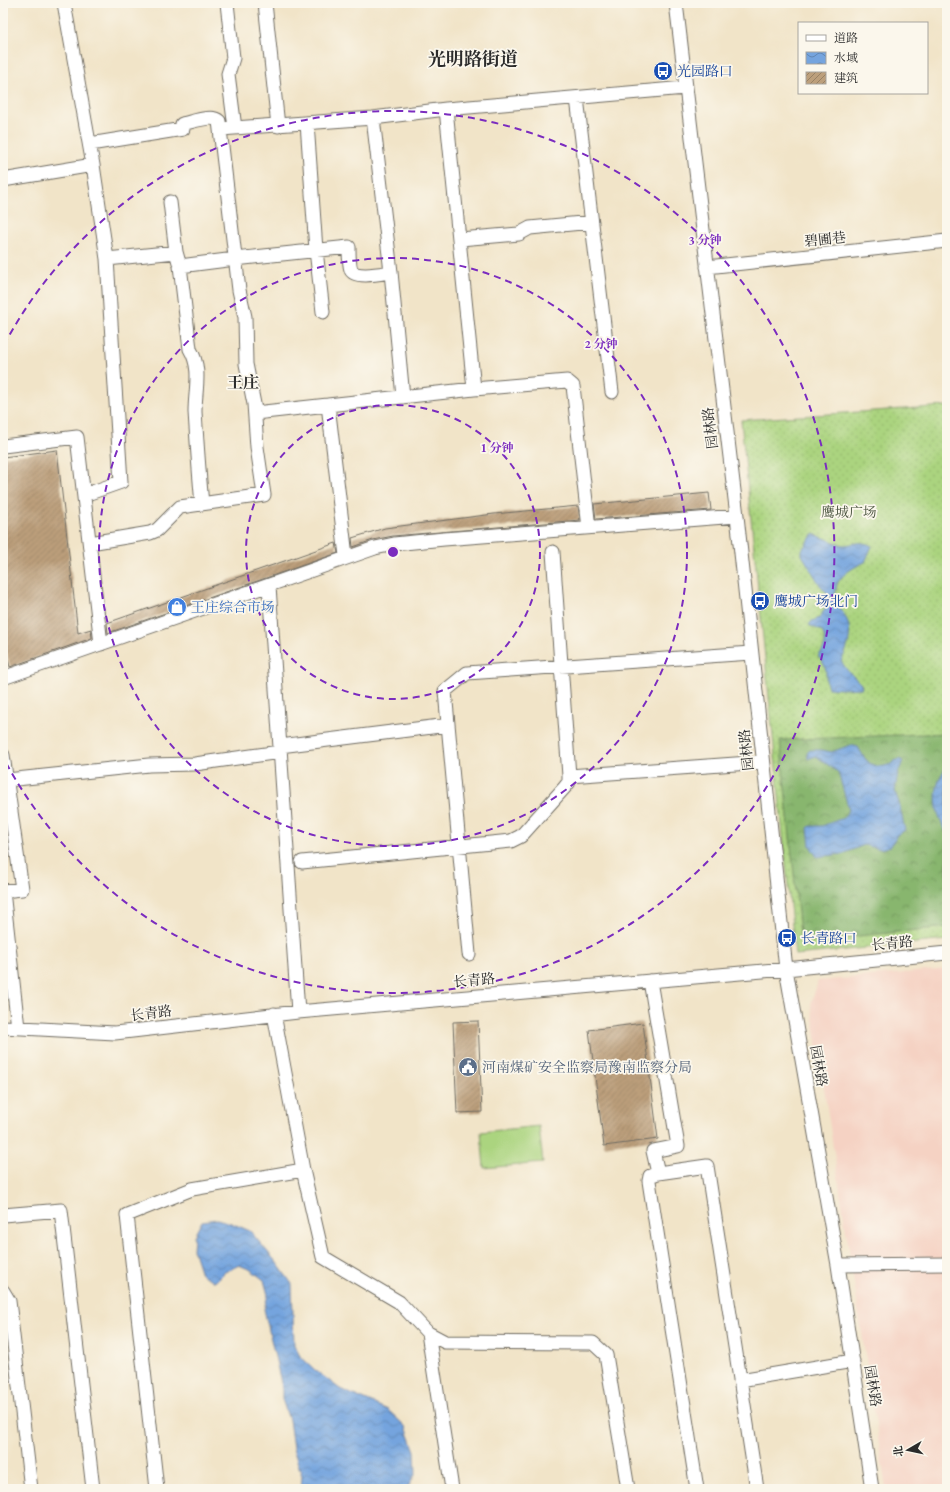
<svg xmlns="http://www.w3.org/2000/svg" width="950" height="1492" font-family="'EB Garamond','Noto Serif SC',serif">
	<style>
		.built { fill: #f5d2c3 }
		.grass { fill: url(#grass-dots); stroke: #6b8055 }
		.forest { fill: url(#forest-crowns); stroke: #5a704c }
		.pitch { fill: #abd47f; stroke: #6b8055 }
		.water { fill: url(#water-waves); stroke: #506884 }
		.building { fill: url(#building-hatch) }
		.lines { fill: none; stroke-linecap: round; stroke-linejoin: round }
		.minor-casing { stroke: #706c62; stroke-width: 15 }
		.minor { stroke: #fff; stroke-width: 13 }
		.ring { fill: none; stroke: #7b2cbf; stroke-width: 2; stroke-dasharray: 7 5 }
		.labels { text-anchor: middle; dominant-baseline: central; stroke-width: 3.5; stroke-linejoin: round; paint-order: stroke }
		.transit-label { font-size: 14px; fill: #164399; stroke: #fbf7ec; text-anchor: start }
		.street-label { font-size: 14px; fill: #2b2b2b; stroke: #fbf7ec }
		.park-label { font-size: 14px; fill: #4b5540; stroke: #fbf7ec }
		.shop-label { font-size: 14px; fill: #366cbe; stroke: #fbf7ec; text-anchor: start }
		.service-label { font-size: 14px; fill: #4e5e75; stroke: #fbf7ec; text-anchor: start }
		.quarter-label { font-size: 16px; font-weight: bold; fill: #2b2b2b; stroke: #fbf7ec }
		.district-label { font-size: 18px; font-weight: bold; fill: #2b2b2b; stroke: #fbf7ec }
		.centre { fill: #7b2cbf; stroke: #fbf7ec; stroke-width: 2 }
		.ring-label { font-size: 12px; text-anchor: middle; font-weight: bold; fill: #7b2cbf; stroke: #fbf7ec; stroke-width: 3.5; stroke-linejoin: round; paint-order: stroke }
	</style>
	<defs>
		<pattern id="grass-dots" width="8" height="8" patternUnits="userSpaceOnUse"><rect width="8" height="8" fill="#abd47f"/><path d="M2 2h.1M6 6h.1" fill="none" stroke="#93b66e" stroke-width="1.8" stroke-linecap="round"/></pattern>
		<pattern id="forest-crowns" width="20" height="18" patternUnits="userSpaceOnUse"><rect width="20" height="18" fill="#88b66e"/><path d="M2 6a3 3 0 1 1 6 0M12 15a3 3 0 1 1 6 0" fill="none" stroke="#6f945b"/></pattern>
		<pattern id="water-waves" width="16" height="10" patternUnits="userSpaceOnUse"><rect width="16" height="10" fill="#75a4de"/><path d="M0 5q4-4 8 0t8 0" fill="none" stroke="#6086b4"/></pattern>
		<pattern id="building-hatch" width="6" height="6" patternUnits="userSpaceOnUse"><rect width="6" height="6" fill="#bc9f7b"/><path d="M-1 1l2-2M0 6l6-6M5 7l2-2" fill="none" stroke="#998265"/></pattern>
	</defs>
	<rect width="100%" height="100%" fill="#fbf7ec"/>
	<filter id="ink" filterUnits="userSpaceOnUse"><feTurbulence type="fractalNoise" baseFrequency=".025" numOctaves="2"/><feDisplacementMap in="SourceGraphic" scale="8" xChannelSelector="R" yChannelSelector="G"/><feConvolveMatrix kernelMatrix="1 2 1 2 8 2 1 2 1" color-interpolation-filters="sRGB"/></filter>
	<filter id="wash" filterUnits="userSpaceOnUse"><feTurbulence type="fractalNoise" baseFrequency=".012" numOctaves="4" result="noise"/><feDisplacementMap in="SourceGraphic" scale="16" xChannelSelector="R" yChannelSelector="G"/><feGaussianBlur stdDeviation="0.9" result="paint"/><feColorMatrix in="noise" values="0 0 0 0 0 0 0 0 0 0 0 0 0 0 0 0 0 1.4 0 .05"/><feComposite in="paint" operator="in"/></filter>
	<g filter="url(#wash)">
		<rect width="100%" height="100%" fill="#f1e4c8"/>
		<!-- built -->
		<path class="built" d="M 947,969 L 947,1489 L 886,1489 L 811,1004 L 818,981 Z"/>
		<!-- grass -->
		<path class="grass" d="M 947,406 L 947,940 L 795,955 L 741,420 Z"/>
		<!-- forest -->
		<path class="forest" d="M 947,733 L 947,927 L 801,942 L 780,740 Z"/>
		<!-- pitch -->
		<path class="pitch" d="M 539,1126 L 543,1163 L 484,1168 L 481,1132 Z"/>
		<!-- water -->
		<path class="water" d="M 813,534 C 820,536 840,545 844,545 C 855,544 861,540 872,546 L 865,562 C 854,567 837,576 836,589 C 835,595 836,600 837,606 C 854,622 852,641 841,661 L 847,670 L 861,684 L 862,688 L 841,689 L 828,688 C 823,674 831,671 818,656 C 826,648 827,641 822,631 L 809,625 L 812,621 L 820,618 L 828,602 L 828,594 L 820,585 L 802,555 L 802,550 Z
			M 850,745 L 858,747 C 865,759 869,768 885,766 C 886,765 889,765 891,764 C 894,762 895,760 899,759 L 903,761 L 898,773 L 895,791 L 899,803 L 905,830 L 897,835 L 891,846 L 880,849 L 864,845 L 843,854 L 817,857 L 810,846 L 808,828 L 810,826 L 822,826 L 843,818 L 849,810 L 838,772 L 816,756 L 808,759 L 807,753 L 810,750 L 821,750 L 832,752 Z
			M 947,767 L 947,833 C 934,815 931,784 947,767 Z
			M 217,1219 L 231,1223 L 250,1231 L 277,1263 L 292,1284 L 294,1345 L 300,1356 L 315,1370 L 340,1389 L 388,1410 L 406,1427 L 415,1451 L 416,1473 L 407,1489 L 301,1489 L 302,1476 L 293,1448 L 289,1420 L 282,1399 L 282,1387 L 264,1309 L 268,1295 L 264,1280 L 251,1270 L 239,1265 L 225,1272 L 215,1282 L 201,1274 L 193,1249 L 194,1236 L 202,1221 Z"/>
		<g id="blocks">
			<!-- building -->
			<path class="building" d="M 57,450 L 78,633 L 91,629 L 92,638 L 10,667 L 3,641 L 3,457 Z
				M 709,493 L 711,510 L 596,519 L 594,504 Z
				M 578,506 L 580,520 L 393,536 L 373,540 L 353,547 L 352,538 L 385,528 L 494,514 Z
				M 336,543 L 338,553 L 108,633 L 107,623 Z
				M 478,1021 L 482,1112 L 457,1113 L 453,1022 Z
				M 643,1023 L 658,1139 L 604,1146 L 589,1030 Z"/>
		</g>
	</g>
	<g filter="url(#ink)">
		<use href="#blocks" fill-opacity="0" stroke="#706c62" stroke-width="1"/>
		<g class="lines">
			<defs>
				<path id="minor" d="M 64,3 L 93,165 L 107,259 L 121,482 L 84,495
					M 227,3 L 233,58 L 228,74 L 235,128
					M 265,3 L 278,126
					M 676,3 L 737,516 L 786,969 L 838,1265 L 872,1489
					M 577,98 L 612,392
					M 446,109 L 474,389
					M 373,118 L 391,272 L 403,397
					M 307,123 L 316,250 L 323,312
					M 221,129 L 373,118 L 446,109 L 685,88
					M 3,180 L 93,165
					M 170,202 L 176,252 L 180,266 L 190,349 C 202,369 195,389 195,412 C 197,443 199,473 202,504
					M 460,239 L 519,234 L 530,228 L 592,222
					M 107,259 L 176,252
					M 180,266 L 235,259 L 349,247 C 349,254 349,264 351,270 C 355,279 383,273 391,272
					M 707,267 L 947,241
					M 328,405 L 346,556
					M 255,413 L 474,389 L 567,381 L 573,386 L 589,528
					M 3,446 L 77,437 L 101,644
					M 90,543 L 150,533 L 157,530 L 180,507 L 264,495 L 257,447 L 254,404 L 246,364 L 245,317 L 239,290 L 219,121 C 212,114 192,122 182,124 L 183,129 L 90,144
					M 269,586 L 298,1012
					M 3,678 L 375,548 L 394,544 L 444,539 L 737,516
					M 280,746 L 448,725
					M 3,755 L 22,889 L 3,891 L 18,1028
					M 569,776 L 763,762
					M 7,780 L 149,765 L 195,764 L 280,752
					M 302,862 L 511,841 L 521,836 L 565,787 L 569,782 L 569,776 L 553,552
					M 469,954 L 445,691 L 467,673 L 751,653
					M 650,981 L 678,1146 L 653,1151 L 658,1173 L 707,1166 L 757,1489
					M 274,1014 L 303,1170 L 323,1257 L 399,1302 L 428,1333 L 445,1342 L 593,1343 L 606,1355 L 628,1489
					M 3,1027 L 115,1033 L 298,1012 L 786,969 L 947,953
					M 658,1173 L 650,1176 L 649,1181 L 697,1489
					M 3,1215 L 61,1210 L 93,1489
					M 838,1265 L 947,1264
					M 3,1291 L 9,1301 L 31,1489
					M 428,1333 L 452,1489
					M 740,1380 L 853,1361
					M 157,1489 L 127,1215 L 192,1189 L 303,1170"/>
			</defs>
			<!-- minor casing -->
			<use href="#minor" class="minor-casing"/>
			<!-- minor -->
			<use href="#minor" class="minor"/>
		</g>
	</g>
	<!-- distance rings -->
	<g class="ring">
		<circle cx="393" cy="552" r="147"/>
		<circle cx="393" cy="552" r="294"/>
		<path d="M4 345A441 441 0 1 1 4 759"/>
	</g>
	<!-- icons -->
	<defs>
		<symbol id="bus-disc" viewBox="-11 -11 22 22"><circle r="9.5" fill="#1a4fb4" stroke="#fbf7ec"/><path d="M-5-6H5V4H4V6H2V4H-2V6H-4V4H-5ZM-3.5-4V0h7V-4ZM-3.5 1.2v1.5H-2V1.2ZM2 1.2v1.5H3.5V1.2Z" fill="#fff"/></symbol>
		<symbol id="shop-disc" viewBox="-11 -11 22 22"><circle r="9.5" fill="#3f7fe0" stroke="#fbf7ec"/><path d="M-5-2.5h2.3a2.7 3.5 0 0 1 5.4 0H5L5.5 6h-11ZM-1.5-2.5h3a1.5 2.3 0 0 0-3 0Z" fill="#fff"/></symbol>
		<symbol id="civic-disc" viewBox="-11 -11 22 22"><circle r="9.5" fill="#5c6f8a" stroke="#fbf7ec"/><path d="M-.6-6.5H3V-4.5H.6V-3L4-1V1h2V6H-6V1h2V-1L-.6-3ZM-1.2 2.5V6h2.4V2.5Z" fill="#fff"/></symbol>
	</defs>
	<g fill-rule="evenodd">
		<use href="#bus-disc" x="652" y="60" width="22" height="22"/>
		<use href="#bus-disc" x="749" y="590" width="22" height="22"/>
		<use href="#shop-disc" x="166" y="596" width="22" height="22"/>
		<use href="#bus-disc" x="776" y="927" width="22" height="22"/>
		<use href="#civic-disc" x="457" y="1056" width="22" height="22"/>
	</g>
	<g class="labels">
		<!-- transit labels -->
		<g class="transit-label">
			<text x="677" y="71">光园路口</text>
			<text x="774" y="601">鹰城广场北门</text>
			<text x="801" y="938">长青路口</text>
		</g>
		<!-- street labels -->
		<g class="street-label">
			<text transform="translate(825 239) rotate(-6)">碧圃巷</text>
			<text transform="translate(710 428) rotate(-97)">园林路</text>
			<text transform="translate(746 750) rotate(-96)">园林路</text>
			<text transform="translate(892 943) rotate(-6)">长青路</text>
			<text transform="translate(474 980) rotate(-5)">长青路</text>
			<text transform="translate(151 1013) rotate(-7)">长青路</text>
			<text transform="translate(819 1066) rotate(80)">园林路</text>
			<text transform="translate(873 1386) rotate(81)">园林路</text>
		</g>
		<!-- park labels -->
		<g class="park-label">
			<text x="849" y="512">鹰城广场</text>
		</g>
		<!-- shop labels -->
		<g class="shop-label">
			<text x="191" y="607">王庄综合市场</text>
		</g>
		<!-- service labels -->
		<g class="service-label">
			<text x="482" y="1067">河南煤矿安全监察局豫南监察分局</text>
		</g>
		<!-- quarter labels -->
		<g class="quarter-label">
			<text x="243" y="382">王庄</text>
		</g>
		<!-- district labels -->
		<g class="district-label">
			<text x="473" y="58">光明路街道</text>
		</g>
	</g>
	<circle cx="393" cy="552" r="6" class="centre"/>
	<g class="ring-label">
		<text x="705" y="244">3 分钟</text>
		<text x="601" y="348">2 分钟</text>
		<text x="497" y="452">1 分钟</text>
	</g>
	<!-- margin -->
	<rect width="950" height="1492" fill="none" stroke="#fbf7ec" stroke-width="16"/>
	<!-- legend -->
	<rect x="798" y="22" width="130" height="72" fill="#fbf7ec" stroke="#a8a59f"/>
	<rect x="806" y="35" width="20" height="6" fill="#ffffff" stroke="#a8a59f"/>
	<text x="834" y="42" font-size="12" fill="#2b2b2b">道路</text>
	<rect x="806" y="52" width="20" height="12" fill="url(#water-waves)" stroke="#a8a59f"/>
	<text x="834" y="62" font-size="12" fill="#2b2b2b">水域</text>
	<rect x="806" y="72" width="20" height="12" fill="url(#building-hatch)" stroke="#a8a59f"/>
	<text x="834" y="82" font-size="12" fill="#2b2b2b">建筑</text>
	<!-- north arrow -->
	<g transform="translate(908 1450) rotate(261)" stroke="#fbf7ec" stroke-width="3" paint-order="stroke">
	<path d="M0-3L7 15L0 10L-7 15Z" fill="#2b2b2b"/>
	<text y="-6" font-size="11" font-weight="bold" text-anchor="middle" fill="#2b2b2b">北</text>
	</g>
</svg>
